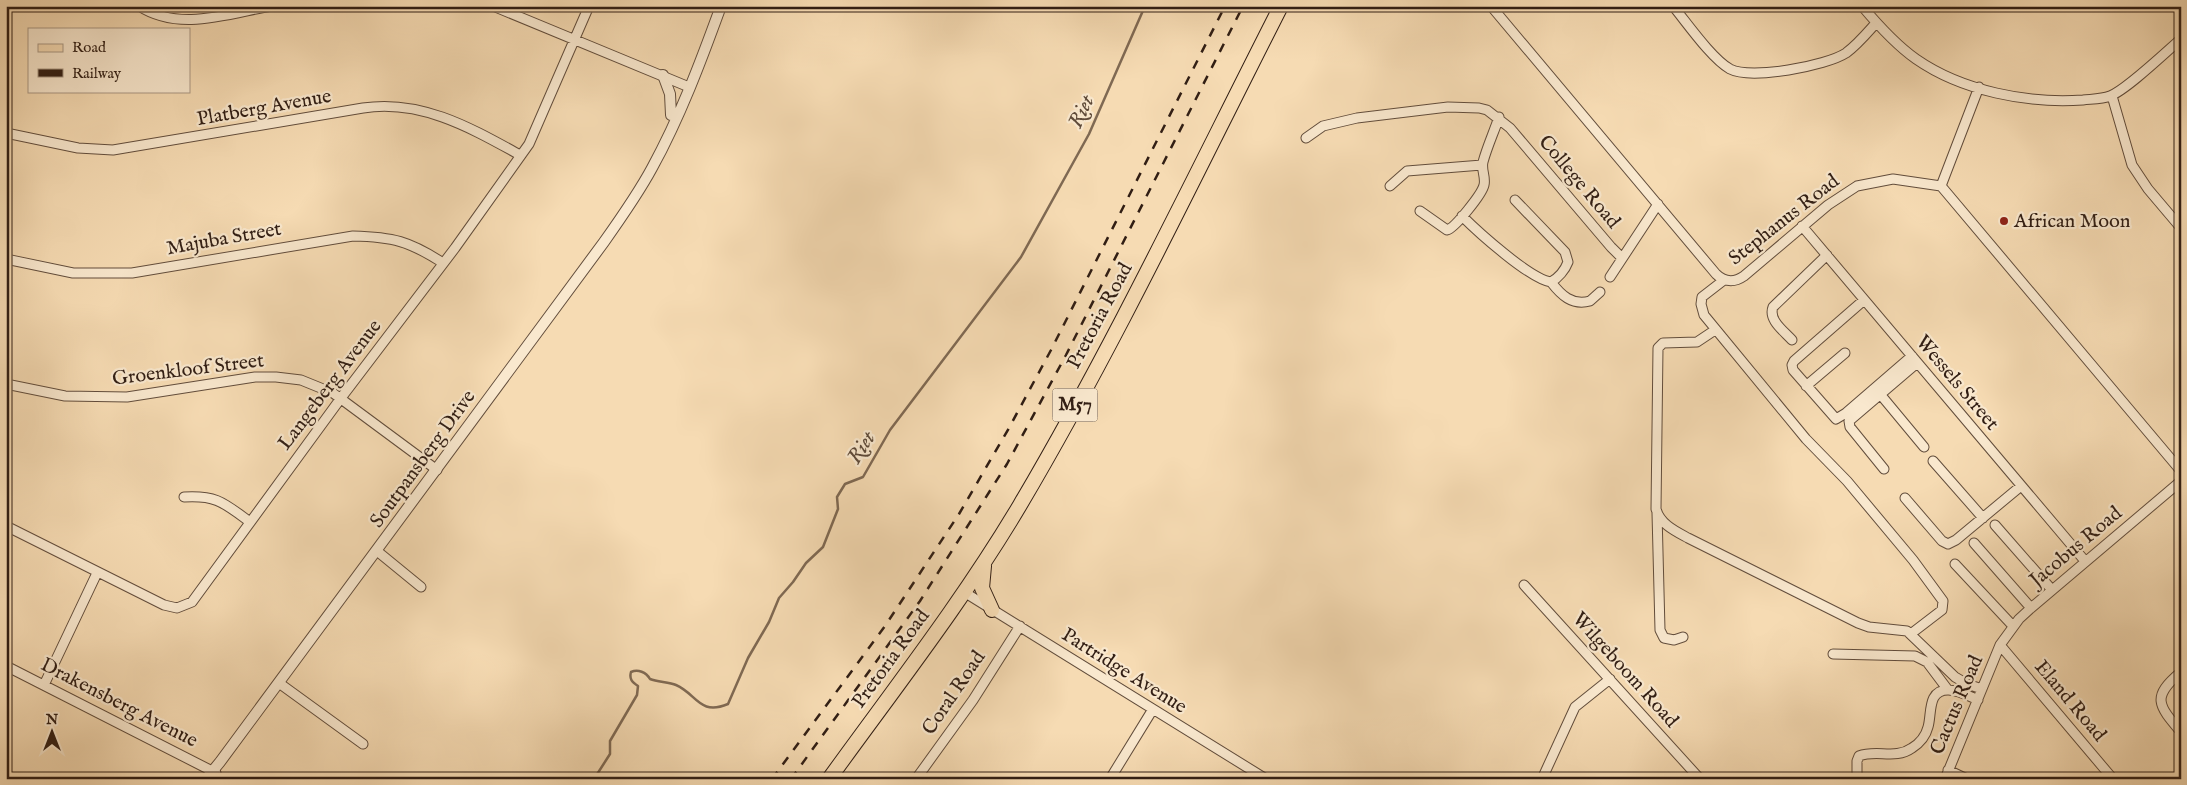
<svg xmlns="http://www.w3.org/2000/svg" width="2187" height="785" font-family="'IM FELL English',serif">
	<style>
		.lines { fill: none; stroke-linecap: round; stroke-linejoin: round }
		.stream { stroke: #7f6953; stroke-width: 2.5 }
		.minor-casing { stroke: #624d3c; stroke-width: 11 }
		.tertiary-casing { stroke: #624d3c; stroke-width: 12 }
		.primary-casing { stroke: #311e14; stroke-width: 16 }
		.minor { stroke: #f9e8ce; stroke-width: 9 }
		.tertiary { stroke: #f9e8ce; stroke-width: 10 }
		.primary { stroke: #f6dbb3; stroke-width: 14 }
		.rail { stroke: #311e14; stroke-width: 2.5; stroke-dasharray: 9 9; stroke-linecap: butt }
		.poi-dot { fill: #8f2418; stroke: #f9e8ce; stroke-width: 2 }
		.labels { text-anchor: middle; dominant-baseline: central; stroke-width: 4.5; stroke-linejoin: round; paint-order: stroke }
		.shield { fill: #f9e8ce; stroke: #6d5b4c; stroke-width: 1 }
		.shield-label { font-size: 19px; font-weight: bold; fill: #311e14 }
		.street-label { font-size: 20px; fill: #311e14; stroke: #f9e8ce }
		.poi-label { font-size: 20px; fill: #311e14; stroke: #f9e8ce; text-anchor: start }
		.water-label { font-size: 21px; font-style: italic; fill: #5e4a39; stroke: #f9e8ce }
	</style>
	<rect width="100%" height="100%" fill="#f6dbb3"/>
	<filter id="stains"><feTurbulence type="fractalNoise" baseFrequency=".004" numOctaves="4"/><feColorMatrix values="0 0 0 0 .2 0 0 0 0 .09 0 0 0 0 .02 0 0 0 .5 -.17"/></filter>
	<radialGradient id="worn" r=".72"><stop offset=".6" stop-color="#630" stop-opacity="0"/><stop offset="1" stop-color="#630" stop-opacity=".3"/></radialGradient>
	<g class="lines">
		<!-- stream -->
		<path class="stream" d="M 594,779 L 610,754 L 610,741 L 637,695 L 638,686 C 632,682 629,679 631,672 C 638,669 646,672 650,679 C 658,682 669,682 676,685 C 697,694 699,716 728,704 L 748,658 L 769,622 L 779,598 L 793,582 L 806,563 L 823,547 L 838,509 L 837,497 L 845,484 L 863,477 L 890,430 L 1021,257 L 1089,134 L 1145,6"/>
		<defs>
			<path id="minor" d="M 139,6 C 179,32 227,14 271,6
				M 493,6 L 689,87
				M 1491,6 L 1716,274 C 1724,282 1734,283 1744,276 L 1828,205 L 1857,186 L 1893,179 L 1941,186 L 2181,471
				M 1673,6 C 1687,23 1712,59 1730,69 C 1751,80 1826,66 1846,53 C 1857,45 1867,33 1876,23
				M 1862,6 C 1878,25 1896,45 1916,59 C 1962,91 2028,104 2083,100 C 2092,99 2102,99 2110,96 C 2125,91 2166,52 2181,39
				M 2112,96 L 2132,165 L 2148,189 L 2181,228
				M 6,133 L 78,148 L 113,150 L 363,108 C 421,99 471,128 520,155
				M 1306,138 L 1323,126 L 1357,118 L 1448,107 L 1479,108 L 1487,110 L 1510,128 L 1611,247 L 1622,258
				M 1390,186 L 1407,171 L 1482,165
				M 1941,186 L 1979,87
				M 1420,211 L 1447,230 C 1455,228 1482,194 1484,185 C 1486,177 1481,170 1483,162 C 1487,147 1494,132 1499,117
				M 1462,216 C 1478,232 1530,279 1551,282 C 1558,278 1565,270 1568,262 L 1565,252 L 1515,200
				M 1802,226 L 2085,561
				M 6,259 L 73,273 L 132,273 L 353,236 C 393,237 409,241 443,263
				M 1610,277 L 1658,204
				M 1724,280 L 1702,297 L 1701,304 L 1704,315 L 1806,439 L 1847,481 L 1913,560 L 1943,601 L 1942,610 L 1912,633
				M 1551,282 C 1561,295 1572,306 1590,301 L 1600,292
				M 1864,300 L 1794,361 L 1792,365 L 1793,370 L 1836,419 L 1846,413 L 1912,356
				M 1715,330 L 1697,342 L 1663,343 L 1658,348 L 1656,509 C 1660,524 1675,531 1688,538 L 1858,623 L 1869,627 L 1907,631 L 1955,677 L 1967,684 L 1982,689
				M 1792,340 C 1784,331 1768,320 1773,307 L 1827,255
				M 6,384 L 65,396 L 127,397 L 255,377 L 276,377 L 301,380 L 333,393 L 437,470
				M 1806,386 L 1845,353
				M 1880,394 L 1924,447
				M 1933,461 L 1983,518
				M 1884,469 L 1850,427 L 1849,421 L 1917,363
				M 184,497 C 217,495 224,503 250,522
				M 1905,498 L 1942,541 L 1948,544 L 1956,540 L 2021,486
				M 1657,513 L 1660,630 L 1664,638 L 1674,640 L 1683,637
				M 1995,525 L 2052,590
				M 6,526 L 164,605 L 177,608 L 192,602 L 341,398 L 455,248 L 529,144 L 589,6
				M 1974,543 L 2031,608
				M 377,551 L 421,587
				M 1955,564 L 2013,626
				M 1524,585 L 1700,779
				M 964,592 L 1266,779
				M 2000,645 L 2113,779
				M 1833,654 L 1915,656 L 1927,662 L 1948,690
				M 6,666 L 216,773
				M 2181,672 C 2151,697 2158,705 2181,732
				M 279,683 L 363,744
				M 44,685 L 97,573
				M 1948,770 L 1967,779
				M 916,779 L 973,700 L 1020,626
				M 1110,779 L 1153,709
				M 1542,779 L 1575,707 L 1610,679
				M 1857,779 L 1857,761 L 1859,756 C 1877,749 1895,760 1912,748 C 1920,743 1926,735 1928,727 C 1932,714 1927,690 1948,690 C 1958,690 1969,696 1978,700
				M 1945,779 L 2000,645 L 2019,619 L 2031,608 L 2181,481"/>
			<path id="tertiary" d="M 663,75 L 670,94 L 671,115
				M 206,779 L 220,762 L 604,242 C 621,218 638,194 652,168 C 680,117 701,61 721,6"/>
			<path id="primary" d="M 984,566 L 982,588 L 992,610
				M 829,779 C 894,689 963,601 1020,505 C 1115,344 1196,173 1281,6"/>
		</defs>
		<!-- minor casing -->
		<use href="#minor" class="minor-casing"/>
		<!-- tertiary casing -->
		<use href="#tertiary" class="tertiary-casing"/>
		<!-- primary casing -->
		<use href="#primary" class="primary-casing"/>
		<!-- minor -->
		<use href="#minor" class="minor"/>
		<!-- tertiary -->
		<use href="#tertiary" class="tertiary"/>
		<!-- primary -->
		<use href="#primary" class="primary"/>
		<!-- rail -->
		<path class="rail" d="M 772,779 L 885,626 L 959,514 L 1009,428 L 1051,350 L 1225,6
			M 791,779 L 920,601 L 1007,464 L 1066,355 L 1243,6"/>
	</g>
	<!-- markers -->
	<circle class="poi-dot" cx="2004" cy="221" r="5"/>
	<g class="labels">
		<!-- shield labels -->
		<rect class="shield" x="1052.5" y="388.5" width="45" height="33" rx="4"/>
		<g class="shield-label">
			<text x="1075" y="405">M57</text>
		</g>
		<!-- street labels -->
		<g class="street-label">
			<text transform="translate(264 108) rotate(-10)">Platberg Avenue</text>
			<text transform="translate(1579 182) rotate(50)">College Road</text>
			<text transform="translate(1784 220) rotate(-38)">Stephanus Road</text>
			<text transform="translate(224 239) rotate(-10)">Majuba Street</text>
			<text transform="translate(1100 316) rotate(-62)">Pretoria Road</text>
			<text transform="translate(188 370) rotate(-7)">Groenkloof Street</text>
			<text transform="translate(1957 383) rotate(50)">Wessels Street</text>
			<text transform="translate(330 385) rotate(-53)">Langeberg Avenue</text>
			<text transform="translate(423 459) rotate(-54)">Soutpansberg Drive</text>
			<text transform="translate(2076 547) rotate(-40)">Jacobus Road</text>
			<text transform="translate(891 659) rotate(-54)">Pretoria Road</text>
			<text transform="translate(1625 670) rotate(48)">Wilgeboom Road</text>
			<text transform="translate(1124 671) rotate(32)">Partridge Avenue</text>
			<text transform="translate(954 693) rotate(-56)">Coral Road</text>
			<text transform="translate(2070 701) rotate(50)">Eland Road</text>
			<text transform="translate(119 703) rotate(27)">Drakensberg Avenue</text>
			<text transform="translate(1957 705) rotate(-67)">Cactus Road</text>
		</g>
		<!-- poi labels -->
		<g class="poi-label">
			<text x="2014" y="221">African Moon</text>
		</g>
		<!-- water labels -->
		<g class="water-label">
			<text transform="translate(1082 112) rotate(-65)">Riet</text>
			<text transform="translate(862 448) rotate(-58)">Riet</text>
		</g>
	</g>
	<!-- margin -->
	<rect width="2187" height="785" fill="none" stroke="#f6dbb3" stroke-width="25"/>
	<rect x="8" y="8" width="2172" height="770" fill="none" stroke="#311e14" stroke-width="2.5"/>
	<rect x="12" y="12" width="2162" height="760" fill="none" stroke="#311e14"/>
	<!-- legend -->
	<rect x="28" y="28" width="162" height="65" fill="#f9e8ce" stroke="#a99784"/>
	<rect x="38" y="44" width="25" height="8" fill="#f6dbb3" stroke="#a99784"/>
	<text x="72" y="52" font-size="15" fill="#311e14">Road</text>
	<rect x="38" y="69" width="25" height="8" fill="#311e14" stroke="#a99784"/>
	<text x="72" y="78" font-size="15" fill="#311e14">Railway</text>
	<!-- north arrow -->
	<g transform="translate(52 732)" stroke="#f9e8ce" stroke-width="4" paint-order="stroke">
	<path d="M0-4L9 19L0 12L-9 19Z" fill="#311e14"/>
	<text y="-8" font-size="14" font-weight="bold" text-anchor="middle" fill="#311e14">N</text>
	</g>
	<rect width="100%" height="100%" filter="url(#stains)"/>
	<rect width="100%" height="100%" fill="url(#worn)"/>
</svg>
